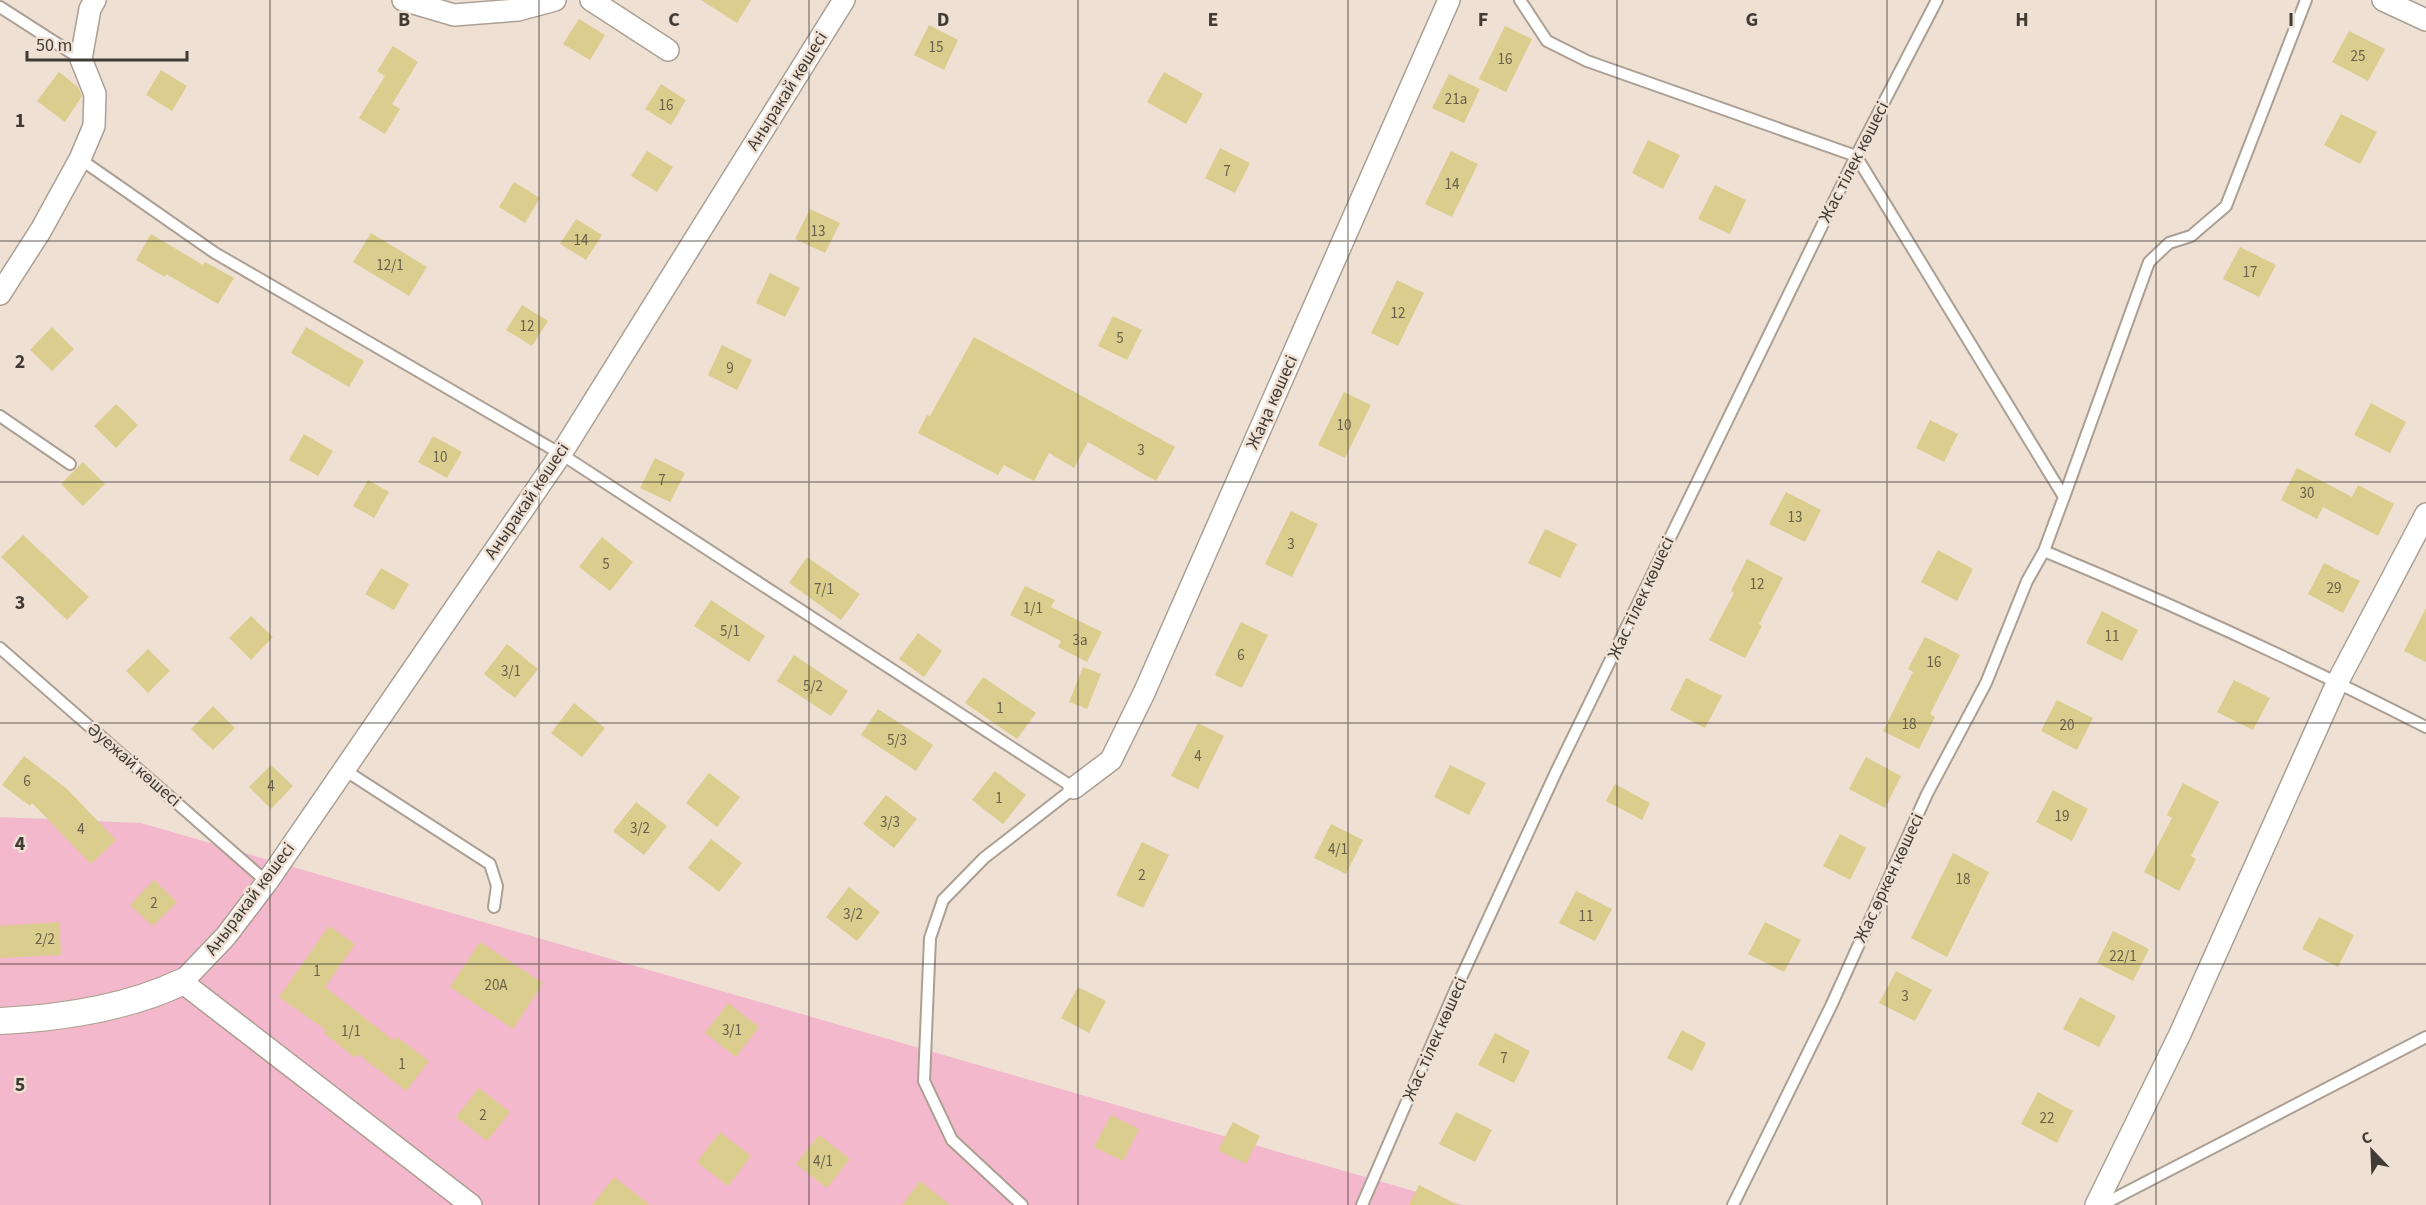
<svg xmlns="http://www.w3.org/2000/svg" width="2426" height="1205" font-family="'Source Sans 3',sans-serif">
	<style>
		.green { fill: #f3b8cb }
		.building { fill: #dbcd8d }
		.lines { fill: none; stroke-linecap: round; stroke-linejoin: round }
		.service-casing { stroke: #ac9f93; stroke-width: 14 }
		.minor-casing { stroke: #ac9f93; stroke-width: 24 }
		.tertiary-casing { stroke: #ac9f93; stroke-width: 28 }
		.service { stroke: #fff; stroke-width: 10 }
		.minor { stroke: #fff; stroke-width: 21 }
		.tertiary { stroke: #fff; stroke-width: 26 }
		.grid { fill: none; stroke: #413b36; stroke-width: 1.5; stroke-opacity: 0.55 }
		.labels { text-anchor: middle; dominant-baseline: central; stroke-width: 5; stroke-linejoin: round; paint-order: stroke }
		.number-label { font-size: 15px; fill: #68604c }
		.street-label { font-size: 18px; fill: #413b36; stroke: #efe0d4 }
		.grid-label { font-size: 20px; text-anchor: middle; font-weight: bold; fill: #413b36; stroke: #efe0d4; stroke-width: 5; stroke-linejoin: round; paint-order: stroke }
	</style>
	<rect width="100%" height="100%" fill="#efe0d4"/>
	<!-- green -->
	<path class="green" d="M 0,817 L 141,823 L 1462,1205 L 0,1205 Z"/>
	<!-- building -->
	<path class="building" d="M 701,0 L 751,0 L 737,23 Z
		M 579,19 L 605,35 L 590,60 L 563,44 Z
		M 929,25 L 958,40 L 944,70 L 914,55 Z
		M 1505,26 L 1532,39 L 1506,92 L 1479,79 Z
		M 2349,31 L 2385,49 L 2368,81 L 2332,62 Z
		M 393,46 L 418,62 L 392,104 L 400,109 L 385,134 L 359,118 L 385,76 L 377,71 Z
		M 161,70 L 187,86 L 172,111 L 146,95 Z
		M 59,72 L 78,87 L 82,96 L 65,122 L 37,101 Z
		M 1164,72 L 1203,94 L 1186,124 L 1147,102 Z
		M 1449,74 L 1480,89 L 1464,123 L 1432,108 Z
		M 661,84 L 686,100 L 671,125 L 645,109 Z
		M 2341,114 L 2377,132 L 2360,164 L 2324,145 Z
		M 1648,140 L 1680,155 L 1663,189 L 1632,173 Z
		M 1220,148 L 1250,163 L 1235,193 L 1205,178 Z
		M 647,151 L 673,167 L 657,192 L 631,176 Z
		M 1451,151 L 1478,164 L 1452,217 L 1425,204 Z
		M 514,182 L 540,198 L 525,223 L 499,207 Z
		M 1715,185 L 1746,200 L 1730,234 L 1698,219 Z
		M 810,209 L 840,223 L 825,253 L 795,239 Z
		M 576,219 L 602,235 L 586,260 L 560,244 Z
		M 371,233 L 427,267 L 409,296 L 353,262 Z
		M 151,234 L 203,265 L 205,262 L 234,278 L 218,304 L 166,274 L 165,277 L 136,260 Z
		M 2240,247 L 2276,265 L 2259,297 L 2223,279 Z
		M 770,273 L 800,288 L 785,317 L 756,303 Z
		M 1397,280 L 1424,293 L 1398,346 L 1371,333 Z
		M 522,305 L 548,321 L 532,346 L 506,330 Z
		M 1113,316 L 1142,330 L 1127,360 L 1098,346 Z
		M 52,327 L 74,349 L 52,371 L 30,350 Z
		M 306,327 L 364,361 L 349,387 L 291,353 Z
		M 974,337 L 1175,447 L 1156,481 L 1088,442 L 1074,468 L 1049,453 L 1034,481 L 1004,465 L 998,475 L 918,433 L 927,415 L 930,416 Z
		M 722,345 L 752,360 L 737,390 L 708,375 Z
		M 1344,392 L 1371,405 L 1345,458 L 1318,445 Z
		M 2371,403 L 2406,422 L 2390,453 L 2354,435 Z
		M 116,404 L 138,425 L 116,448 L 94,426 Z
		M 1930,420 L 1958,434 L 1944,462 L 1916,448 Z
		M 304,434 L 333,451 L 318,476 L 289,460 Z
		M 433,436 L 462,452 L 447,478 L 418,462 Z
		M 655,458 L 685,473 L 670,502 L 640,488 Z
		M 83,462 L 105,484 L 83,506 L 61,484 Z
		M 2297,468 L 2352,497 L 2358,485 L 2394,504 L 2378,536 L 2323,507 L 2317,519 L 2281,500 Z
		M 368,480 L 389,492 L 374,518 L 353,506 Z
		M 1786,492 L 1821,510 L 1805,542 L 1769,524 Z
		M 1291,511 L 1318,524 L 1292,577 L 1265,564 Z
		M 1545,529 L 1577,544 L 1560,578 L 1528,563 Z
		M 23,535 L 89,597 L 67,620 L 1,557 Z
		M 602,537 L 633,562 L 610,591 L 579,567 Z
		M 1938,550 L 1973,569 L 1957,601 L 1921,582 Z
		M 807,557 L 860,594 L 841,620 L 789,583 Z
		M 1747,559 L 1783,578 L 1759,624 L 1762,626 L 1745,658 L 1709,640 L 1734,593 L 1731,591 Z
		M 2324,563 L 2360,581 L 2343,613 L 2308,594 Z
		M 381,568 L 409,584 L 394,610 L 365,594 Z
		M 1025,586 L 1055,600 L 1051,607 L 1102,632 L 1087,662 L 1058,647 L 1061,641 L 1010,615 Z
		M 711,600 L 765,636 L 749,662 L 694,626 Z
		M 2426,608 L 2426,662 L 2404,651 Z
		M 2102,611 L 2138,630 L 2122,661 L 2086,643 Z
		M 251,616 L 273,637 L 251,660 L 229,638 Z
		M 1241,622 L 1268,635 L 1242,688 L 1215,675 Z
		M 918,633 L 942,651 L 924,677 L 899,659 Z
		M 1925,637 L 1960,655 L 1930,714 L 1935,717 L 1919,749 L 1883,731 L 1913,672 L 1908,669 Z
		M 507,644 L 538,669 L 515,698 L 484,674 Z
		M 148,649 L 170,671 L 148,693 L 126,671 Z
		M 794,655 L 848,691 L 831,716 L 777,681 Z
		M 1083,667 L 1101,674 L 1087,709 L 1069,702 Z
		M 983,677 L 1036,713 L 1017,739 L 965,703 Z
		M 1686,678 L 1722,696 L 1705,728 L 1670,710 Z
		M 2234,680 L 2270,698 L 2253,730 L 2217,712 Z
		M 2057,700 L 2093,718 L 2077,750 L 2041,731 Z
		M 574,703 L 605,728 L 582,757 L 551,733 Z
		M 213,706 L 235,728 L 213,750 L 191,729 Z
		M 878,709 L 933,745 L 916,771 L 861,735 Z
		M 1198,723 L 1224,736 L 1198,789 L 1171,776 Z
		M 24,756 L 67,789 L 116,840 L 91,864 L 32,803 L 30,806 L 2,785 Z
		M 1866,757 L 1901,776 L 1885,808 L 1849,789 Z
		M 271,765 L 293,786 L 271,809 L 249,787 Z
		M 1450,765 L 1486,783 L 1469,815 L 1434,797 Z
		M 995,771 L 1026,795 L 1003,824 L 972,800 Z
		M 709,773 L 740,797 L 717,827 L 686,803 Z
		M 2183,783 L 2219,802 L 2191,856 L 2196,859 L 2179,891 L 2144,872 L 2172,818 L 2167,815 Z
		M 1615,784 L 1650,803 L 1642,820 L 1606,801 Z
		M 2053,790 L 2088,809 L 2072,841 L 2036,822 Z
		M 886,795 L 917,819 L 894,848 L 863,824 Z
		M 636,802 L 667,826 L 644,855 L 613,831 Z
		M 1331,824 L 1363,840 L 1346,874 L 1314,858 Z
		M 1840,834 L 1866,848 L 1850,880 L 1823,866 Z
		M 711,839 L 742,863 L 719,892 L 688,868 Z
		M 1142,842 L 1169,855 L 1143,908 L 1116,895 Z
		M 1953,853 L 1989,872 L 1947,957 L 1911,938 Z
		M 154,880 L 177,902 L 153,926 L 130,905 Z
		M 849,887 L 880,912 L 857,941 L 826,917 Z
		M 1576,891 L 1612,909 L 1595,941 L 1559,923 Z
		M 2319,917 L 2354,935 L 2338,967 L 2302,949 Z
		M 59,922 L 61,955 L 0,958 L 0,926 Z
		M 1765,922 L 1801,940 L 1784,972 L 1748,954 Z
		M 329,926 L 355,944 L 325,987 L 394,1041 L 397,1037 L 429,1061 L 406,1091 L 358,1054 L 355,1058 L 324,1033 L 326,1030 L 279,997 Z
		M 2113,931 L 2149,949 L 2133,981 L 2097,963 Z
		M 480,942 L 543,983 L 513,1029 L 450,987 Z
		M 1896,971 L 1932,990 L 1915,1021 L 1879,1003 Z
		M 1078,987 L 1106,1001 L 1089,1033 L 1061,1018 Z
		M 2080,997 L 2116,1016 L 2099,1047 L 2063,1029 Z
		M 728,1003 L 759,1027 L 736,1057 L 705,1033 Z
		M 1682,1030 L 1706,1043 L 1692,1071 L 1667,1058 Z
		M 1495,1033 L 1530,1051 L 1514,1083 L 1478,1065 Z
		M 479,1088 L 510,1112 L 487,1141 L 456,1117 Z
		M 2038,1092 L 2073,1111 L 2057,1143 L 2021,1124 Z
		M 1456,1112 L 1492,1130 L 1475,1162 L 1439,1144 Z
		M 1111,1115 L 1139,1129 L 1123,1161 L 1094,1147 Z
		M 1233,1122 L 1260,1136 L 1246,1164 L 1218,1150 Z
		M 720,1132 L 751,1156 L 728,1186 L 697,1162 Z
		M 819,1135 L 850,1159 L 827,1188 L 796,1164 Z
		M 614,1177 L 650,1205 L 592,1205 Z
		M 920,1181 L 950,1205 L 902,1205 Z
		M 1419,1185 L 1458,1205 L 1409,1205 Z"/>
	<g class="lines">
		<defs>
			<path id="service" d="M 1520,0 L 1547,41 L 1587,61 L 1856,156 L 2064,497 L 2044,551 C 2174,605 2301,663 2426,727
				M 0,7 L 81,59
				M 80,159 L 215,253 L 561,454 L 1074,788 L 984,858 L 943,900 L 930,938 L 924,1081 L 952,1140 L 1022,1205
				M 0,416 L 70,464
				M 2064,497 L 2149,262 L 2169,243 L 2191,236 L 2226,206 L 2306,0
				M 0,648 L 267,882
				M 343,769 L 490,864 L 497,886 L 494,907
				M 1362,1205 L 1454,993 L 1556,772 L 1856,156 L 1937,0
				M 1733,1205 L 1831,1006 L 1927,794 L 1986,683 L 2027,581 L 2044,551
				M 2102,1205 L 2426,1037"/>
			<path id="minor" d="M 403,0 L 454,15 L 518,10 L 555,0
				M 591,0 L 668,50
				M 2383,0 L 2426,20
				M 0,294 L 41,230 L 80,159 L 94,126 L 95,94 L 81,59 L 90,9 L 95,0
				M 1074,788 L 1111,760 L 1144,693 L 1449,0
				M 471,1205 L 182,982 L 226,936 L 267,882 L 561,454 L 844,0
				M 2096,1205 L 2180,1034 L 2338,681 L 2426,514"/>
			<path id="tertiary" d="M 0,1021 C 61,1018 127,1008 182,982"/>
		</defs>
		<!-- service casing -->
		<use href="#service" class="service-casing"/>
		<!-- minor casing -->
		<use href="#minor" class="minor-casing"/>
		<!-- tertiary casing -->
		<use href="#tertiary" class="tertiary-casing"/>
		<!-- service -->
		<use href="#service" class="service"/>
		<!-- minor -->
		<use href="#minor" class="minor"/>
		<!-- tertiary -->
		<use href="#tertiary" class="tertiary"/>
	</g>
	<!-- grid -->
	<path class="grid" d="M 270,0 L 270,1205M 539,0 L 539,1205M 809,0 L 809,1205M 1078,0 L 1078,1205M 1348,0 L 1348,1205M 1617,0 L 1617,1205M 1887,0 L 1887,1205M 2156,0 L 2156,1205M 0,241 L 2426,241M 0,482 L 2426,482M 0,723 L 2426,723M 0,964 L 2426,964"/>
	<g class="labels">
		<!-- number labels -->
		<g class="number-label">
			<text x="936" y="47">15</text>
			<text x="2358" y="56">25</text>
			<text x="1505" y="59">16</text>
			<text x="1456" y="99">21а</text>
			<text x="666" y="105">16</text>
			<text x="1227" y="171">7</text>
			<text x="1452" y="184">14</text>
			<text x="818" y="231">13</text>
			<text x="581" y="240">14</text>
			<text x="390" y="265">12/1</text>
			<text x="2250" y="272">17</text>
			<text x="1398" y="313">12</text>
			<text x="527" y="326">12</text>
			<text x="1120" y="338">5</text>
			<text x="730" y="368">9</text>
			<text x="1344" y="425">10</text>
			<text x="1141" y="450">3</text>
			<text x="440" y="457">10</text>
			<text x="662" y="480">7</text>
			<text x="2307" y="493">30</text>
			<text x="1795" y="517">13</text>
			<text x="1291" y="544">3</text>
			<text x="606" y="564">5</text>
			<text x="1757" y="584">12</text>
			<text x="2334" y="588">29</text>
			<text x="824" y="589">7/1</text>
			<text x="1033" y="608">1/1</text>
			<text x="730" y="631">5/1</text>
			<text x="2112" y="636">11</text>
			<text x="1080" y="640">3а</text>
			<text x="1241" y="655">6</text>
			<text x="1934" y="662">16</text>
			<text x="511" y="671">3/1</text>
			<text x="813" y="686">5/2</text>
			<text x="1000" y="708">1</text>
			<text x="1909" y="724">18</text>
			<text x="2067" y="725">20</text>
			<text x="897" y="740">5/3</text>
			<text x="1198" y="756">4</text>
			<text x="27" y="781">6</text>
			<text x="271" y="786">4</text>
			<text x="999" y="798">1</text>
			<text x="2062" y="816">19</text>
			<text x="890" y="822">3/3</text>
			<text x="640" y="828">3/2</text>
			<text x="81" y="829">4</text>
			<text x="1338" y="849">4/1</text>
			<text x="1142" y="875">2</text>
			<text x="1963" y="879">18</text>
			<text x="154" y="903">2</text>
			<text x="853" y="914">3/2</text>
			<text x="1586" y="916">11</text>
			<text x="45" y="939">2/2</text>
			<text x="2123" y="956">22/1</text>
			<text x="317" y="971">1</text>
			<text x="496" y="985">20А</text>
			<text x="1905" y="996">3</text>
			<text x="732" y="1030">3/1</text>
			<text x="351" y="1031">1/1</text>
			<text x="1504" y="1058">7</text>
			<text x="402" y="1064">1</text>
			<text x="483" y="1115">2</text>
			<text x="2047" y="1118">22</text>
			<text x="823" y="1161">4/1</text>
		</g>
		<!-- street labels -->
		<g class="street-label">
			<text transform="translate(787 91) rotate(-58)">Аныракай көшесі</text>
			<text transform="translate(1854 162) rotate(-63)">Жас тілек көшесі</text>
			<text transform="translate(1272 402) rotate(-66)">Жаңа көшесі</text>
			<text transform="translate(527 501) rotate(-56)">Аныракай көшесі</text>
			<text transform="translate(1641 598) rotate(-65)">Жас тілек көшесі</text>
			<text transform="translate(134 765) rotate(41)">Әуежай көшесі</text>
			<text transform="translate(1889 878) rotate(-65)">Жас өркен көшесі</text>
			<text transform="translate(250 899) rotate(-53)">Аныракай көшесі</text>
			<text transform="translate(1435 1039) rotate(-66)">Жас тілек көшесі</text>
		</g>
	</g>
	<g class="grid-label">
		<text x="404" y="26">B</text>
		<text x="674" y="26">C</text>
		<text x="943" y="26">D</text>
		<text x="1213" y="26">E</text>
		<text x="1483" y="26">F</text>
		<text x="1752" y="26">G</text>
		<text x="2022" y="26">H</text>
		<text x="2291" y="26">I</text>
		<text x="20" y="127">1</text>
		<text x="20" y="368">2</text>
		<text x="20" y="609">3</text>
		<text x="20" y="850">4</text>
		<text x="20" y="1091">5</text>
	</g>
	<!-- north arrow -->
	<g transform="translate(2372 1151) rotate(337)" stroke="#efe0d4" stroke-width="4.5" paint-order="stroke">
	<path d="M0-4.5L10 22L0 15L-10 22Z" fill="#413b36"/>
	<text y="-9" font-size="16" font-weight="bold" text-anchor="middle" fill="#413b36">С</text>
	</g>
	<!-- scale -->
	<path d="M27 51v9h160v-9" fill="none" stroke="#413b36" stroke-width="3"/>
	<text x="36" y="51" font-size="18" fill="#413b36" stroke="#efe0d4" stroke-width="4.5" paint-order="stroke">50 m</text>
</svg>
